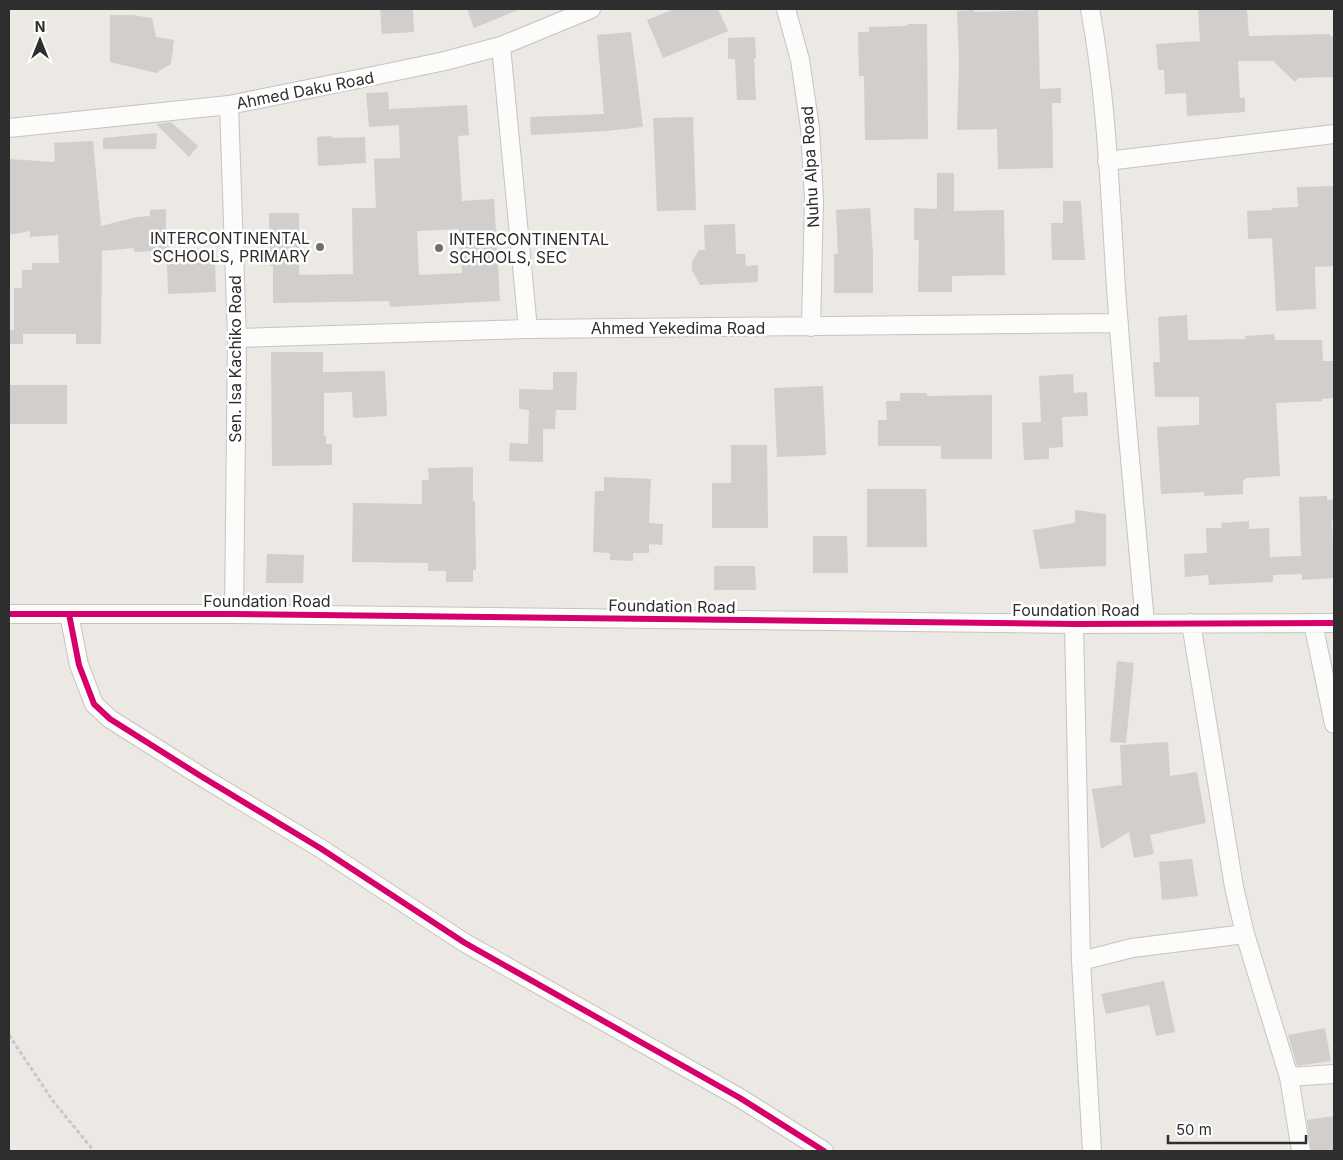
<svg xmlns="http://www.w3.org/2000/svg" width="1343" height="1160" font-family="Inter,sans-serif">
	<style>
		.building { fill: #d1cecb; fill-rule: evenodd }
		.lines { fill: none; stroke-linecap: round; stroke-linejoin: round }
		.street-casing { stroke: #c5c4c5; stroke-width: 20 }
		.path { stroke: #c9c9c8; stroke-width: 3; stroke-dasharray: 4 2.5; stroke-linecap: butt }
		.street { stroke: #fcfcfb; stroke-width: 18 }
		.cycleway-casing { stroke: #fff; stroke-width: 9 }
		.cycleway { stroke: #d6006c; stroke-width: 6 }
		.poi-dot { fill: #706f6e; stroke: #fff; stroke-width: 2 }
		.labels { text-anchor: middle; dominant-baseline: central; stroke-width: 5; stroke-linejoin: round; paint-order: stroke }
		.street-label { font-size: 16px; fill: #2e2e2e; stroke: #fff }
		.poi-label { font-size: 16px; fill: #2e2e2e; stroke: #fff; text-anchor: end }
	</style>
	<rect width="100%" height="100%" fill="#ece8e4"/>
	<!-- building -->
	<path class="building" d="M 380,9 L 413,9 L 414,32 L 382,34 Z
		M 467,9 L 520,9 L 474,28 Z
		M 674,9 L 718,9 L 728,31 L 663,58 L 647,20 Z
		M 1198,9 L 1247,9 L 1249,36 L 1330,34 L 1330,36 L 1334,36 L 1334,77 L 1298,78 L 1295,82 L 1273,61 L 1238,61 L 1240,98 L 1245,98 L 1245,112 L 1187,116 L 1186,93 L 1165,94 L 1164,70 L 1158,70 L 1156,44 L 1200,41 Z
		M 974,10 L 974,12 L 1038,10 L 1040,89 L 1061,88 L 1061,103 L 1052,103 L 1053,168 L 998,169 L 997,129 L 957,130 L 959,62 L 957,11 Z
		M 110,15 L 132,15 L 152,18 L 156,37 L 174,40 L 171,64 L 156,73 L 110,62 Z
		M 907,24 L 927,24 L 928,139 L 865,140 L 864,76 L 859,76 L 858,32 L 869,32 L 869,27 L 908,26 Z
		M 631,32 L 643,127 L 606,131 L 531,135 L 530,117 L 604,114 L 597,35 Z
		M 755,37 L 756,58 L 754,58 L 756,100 L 737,100 L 735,59 L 728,59 L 728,38 Z
		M 388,92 L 389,109 L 467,105 L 469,135 L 458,136 L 462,201 L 494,199 L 500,301 L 390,307 L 389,301 L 273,303 L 273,266 L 270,266 L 269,213 L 299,213 L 299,275 L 353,274 L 352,208 L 376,208 L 374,159 L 400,158 L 399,125 L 369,127 L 366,93 ZM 459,229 L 462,273 L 419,275 L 417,231 Z
		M 693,117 L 696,210 L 657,211 L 653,118 Z
		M 171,122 L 198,146 L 189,157 L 156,124 Z
		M 157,133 L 156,149 L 103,149 L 103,138 Z
		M 331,136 L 332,138 L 365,137 L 366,163 L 318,166 L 317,137 Z
		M 93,141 L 101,226 L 137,217 L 150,216 L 150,210 L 166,209 L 166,231 L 170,231 L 170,250 L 135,252 L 133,248 L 102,251 L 101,344 L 76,344 L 76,334 L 23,334 L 23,344 L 9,344 L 9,330 L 14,330 L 14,288 L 22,288 L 22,270 L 32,270 L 32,263 L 59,263 L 58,235 L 30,237 L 30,231 L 9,235 L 9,159 L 55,162 L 54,143 Z
		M 937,173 L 954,173 L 954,211 L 1004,210 L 1005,275 L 952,276 L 952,292 L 918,292 L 919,240 L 914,240 L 914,208 L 937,209 Z
		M 1334,186 L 1334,266 L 1315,267 L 1316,309 L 1276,311 L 1272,238 L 1248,239 L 1247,211 L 1272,210 L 1272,208 L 1298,207 L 1297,187 Z
		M 1063,201 L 1081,201 L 1085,260 L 1052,260 L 1051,223 L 1063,223 Z
		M 870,208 L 873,254 L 873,293 L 834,293 L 834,254 L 838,254 L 836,210 Z
		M 735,224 L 736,254 L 745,254 L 746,266 L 758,265 L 758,282 L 700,285 L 692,270 L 692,262 L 699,250 L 705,250 L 704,225 Z
		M 215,262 L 216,292 L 168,294 L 167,264 Z
		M 1187,315 L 1188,340 L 1245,339 L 1245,336 L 1274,334 L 1275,340 L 1322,340 L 1323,361 L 1334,361 L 1334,398 L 1322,399 L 1322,401 L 1276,403 L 1280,476 L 1245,478 L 1245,480 L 1243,480 L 1243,494 L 1204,496 L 1204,492 L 1161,494 L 1157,427 L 1199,425 L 1199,397 L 1155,397 L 1153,362 L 1160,362 L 1158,317 Z
		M 271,352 L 323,352 L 323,372 L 385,371 L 387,416 L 353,418 L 352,392 L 324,393 L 324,436 L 326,436 L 326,444 L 332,444 L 332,465 L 272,466 Z
		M 553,372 L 577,372 L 576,410 L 556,410 L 555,429 L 543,429 L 543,462 L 509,461 L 510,443 L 528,444 L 529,410 L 519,409 L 519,389 L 553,390 Z
		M 1073,374 L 1074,393 L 1087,392 L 1088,416 L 1062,417 L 1063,447 L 1049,448 L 1049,459 L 1024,460 L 1022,423 L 1041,422 L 1039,376 Z
		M 9,385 L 67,385 L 67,424 L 9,424 Z
		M 823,386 L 826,455 L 777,457 L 774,388 Z
		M 900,393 L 927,393 L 927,396 L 992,395 L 992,459 L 941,459 L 941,446 L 878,446 L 878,420 L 887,420 L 886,401 L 900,401 Z
		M 731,445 L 767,445 L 768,528 L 712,528 L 712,483 L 731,483 Z
		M 473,467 L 473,501 L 475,501 L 476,570 L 473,570 L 473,582 L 446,582 L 446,571 L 428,571 L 428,563 L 352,562 L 353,503 L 422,504 L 422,480 L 429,480 L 428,468 Z
		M 604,477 L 651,479 L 649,523 L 663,524 L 662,545 L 649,544 L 649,553 L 633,553 L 633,561 L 610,560 L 610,553 L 593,552 L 595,491 L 604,491 Z
		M 867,489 L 926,489 L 927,547 L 867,547 Z
		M 1327,496 L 1327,500 L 1334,499 L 1334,520 L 1332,520 L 1334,578 L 1302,580 L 1302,574 L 1273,575 L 1273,582 L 1209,585 L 1208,575 L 1185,577 L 1184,554 L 1207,553 L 1206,528 L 1222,528 L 1221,523 L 1249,521 L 1249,529 L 1269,528 L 1270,557 L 1301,556 L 1299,497 Z
		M 1075,510 L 1106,514 L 1106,566 L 1040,569 L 1033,530 L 1075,523 Z
		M 813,536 L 847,536 L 848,573 L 813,573 Z
		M 267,554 L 304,555 L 303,583 L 266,583 Z
		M 714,566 L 755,566 L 756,590 L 714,590 Z
		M 1117,661 L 1134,663 L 1126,743 L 1110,742 Z
		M 1168,742 L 1170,776 L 1197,772 L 1206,823 L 1150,835 L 1154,854 L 1134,858 L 1129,832 L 1101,849 L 1092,789 L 1122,785 L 1120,745 Z
		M 1192,859 L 1198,896 L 1162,900 L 1159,862 Z
		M 1164,981 L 1175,1032 L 1156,1036 L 1149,1005 L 1106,1014 L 1101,994 Z
		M 1325,1028 L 1331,1061 L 1297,1066 L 1288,1035 Z
		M 1334,1116 L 1334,1151 L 1311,1151 L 1307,1120 Z"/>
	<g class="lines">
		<defs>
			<path id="street" d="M 786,9 L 800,60 L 810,128 L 814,200 L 811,327
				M 1090,9 C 1107,100 1110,195 1116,288 C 1124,400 1135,512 1145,623
				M 501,46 L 528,329
				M 229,105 L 237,338 L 234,614
				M 9,128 L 229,105 L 368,77 L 445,61 L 501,46 L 591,9
				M 1107,161 L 1334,134
				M 237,338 L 528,329 L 1119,323
				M 9,614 L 234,614 L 1074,624 L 1334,623
				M 69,614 L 79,665 L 94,704 L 110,719 L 199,775 L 320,848 L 465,943 L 740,1098 L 824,1151
				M 1191,623 L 1234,887 L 1245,934 L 1289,1077 L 1301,1151
				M 1313,623 L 1334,724
				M 1074,624 L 1081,961 L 1092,1151
				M 1081,961 L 1132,948 L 1245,934
				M 1289,1077 L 1334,1074"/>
		</defs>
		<!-- street casing -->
		<use href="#street" class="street-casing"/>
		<!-- path -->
		<path class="path" d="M 9,1035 L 53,1101 L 94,1151"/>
		<!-- street -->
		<use href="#street" class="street"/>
		<defs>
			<path id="cycleway" d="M 9,614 L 234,614 L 1074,624 L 1334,623
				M 69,614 L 79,665 L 94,704 L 110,719 L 199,775 L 320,848 L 465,943 L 740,1098 L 824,1151"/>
		</defs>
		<!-- cycleway casing -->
		<use href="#cycleway" class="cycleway-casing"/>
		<!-- cycleway -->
		<use href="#cycleway" class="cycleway"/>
	</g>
	<!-- markers -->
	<g class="poi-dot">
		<circle cx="320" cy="247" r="5"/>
		<circle cx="439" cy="248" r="5"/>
	</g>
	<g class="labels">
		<!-- street labels -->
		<g class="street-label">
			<text transform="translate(305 90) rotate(-11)">Ahmed Daku Road</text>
			<text transform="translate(810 167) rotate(-93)">Nuhu Alpa Road</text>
			<text x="678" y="328">Ahmed Yekedima Road</text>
			<text transform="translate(235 359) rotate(-90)">Sen. Isa Kachiko Road</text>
			<text x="267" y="601">Foundation Road</text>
			<text transform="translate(672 606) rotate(1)">Foundation Road</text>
			<text x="1076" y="610">Foundation Road</text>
		</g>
		<!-- poi labels -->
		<g class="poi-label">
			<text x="310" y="238">INTERCONTINENTAL<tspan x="310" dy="18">SCHOOLS, PRIMARY</tspan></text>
			<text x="449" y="239" text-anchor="start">INTERCONTINENTAL<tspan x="449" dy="18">SCHOOLS, SEC</tspan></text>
		</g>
	</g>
	<!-- border -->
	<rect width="1343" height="1160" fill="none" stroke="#2e2e2e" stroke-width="20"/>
	<!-- north arrow -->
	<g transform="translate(40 40)" stroke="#ffffff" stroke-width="4" paint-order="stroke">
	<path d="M0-4L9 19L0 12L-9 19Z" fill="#2e2e2e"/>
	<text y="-8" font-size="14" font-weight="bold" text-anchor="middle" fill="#2e2e2e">N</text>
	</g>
	<!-- scale -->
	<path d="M1168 1135v8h138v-8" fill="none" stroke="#2e2e2e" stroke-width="2.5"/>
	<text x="1176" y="1135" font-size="15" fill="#2e2e2e" stroke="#ffffff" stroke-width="4" paint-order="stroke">50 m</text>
</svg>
